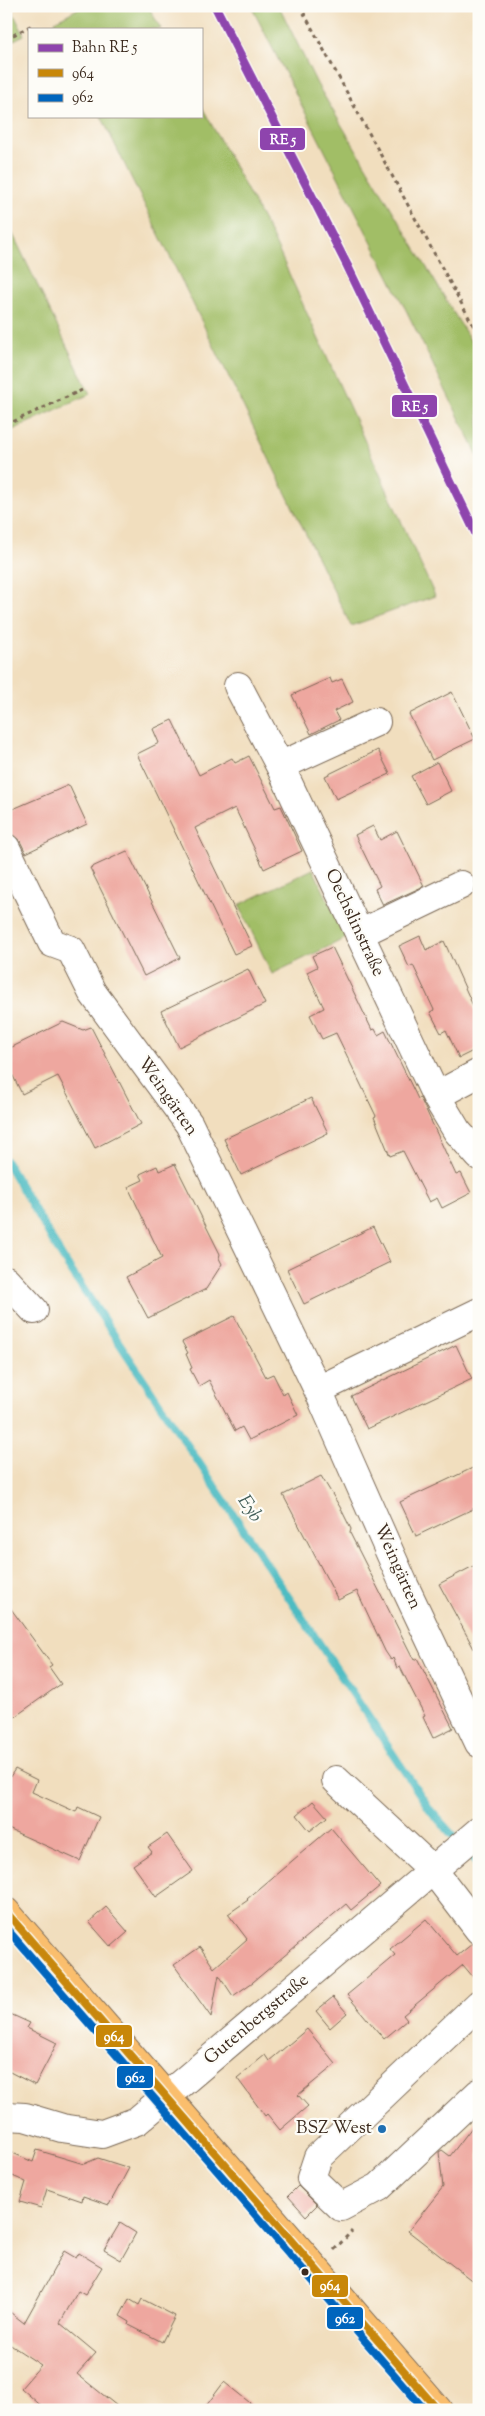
<svg xmlns="http://www.w3.org/2000/svg" width="485" height="2416" font-family="'Sorts Mill Goudy',serif">
	<style>
		.green { fill: #a1be66; stroke: #6e7442 }
		.lines { fill: none; stroke-linecap: round; stroke-linejoin: round }
		.stream { stroke: #4dbcc2; stroke-width: 8 }
		.building { fill: #eea79f }
		.minor-casing { stroke: #7b6956; stroke-width: 30 }
		.major-casing { stroke: #7b6956; stroke-width: 30 }
		.path { stroke: #7b6956; stroke-width: 3; stroke-dasharray: 4 4; stroke-linecap: butt }
		.minor { stroke: #fff; stroke-width: 28 }
		.major { stroke: #fabe6d; stroke-width: 28 }
		.bus-1-casing { stroke: #fdfcf7; stroke-width: 11 }
		.bus-2-casing { stroke: #fdfcf7; stroke-width: 11 }
		.bus-1 { stroke: #c88708; stroke-width: 8 }
		.bus-2 { stroke: #0065bd; stroke-width: 8 }
		.rail-1-casing { stroke: #fdfcf7; stroke-width: 12 }
		.rail-1 { stroke: #8e44ad; stroke-width: 9 }
		.poi-dot { fill: #1f6fb2; stroke: #fdfcf7; stroke-width: 2 }
		.bus-dot { fill: #3b2a1e; stroke: #fdfcf7; stroke-width: 2 }
		.labels { text-anchor: middle; dominant-baseline: central; stroke-width: 4.5; stroke-linejoin: round; paint-order: stroke }
		.street-label { font-size: 18px; fill: #3b2a1e; stroke: #fdfcf7 }
		.poi-label { font-size: 18px; fill: #3b2a1e; stroke: #fdfcf7; text-anchor: end }
		.water-label { font-size: 19px; font-style: italic; fill: #415d57; stroke: #fdfcf7 }
		.line-badge { stroke: #fdfcf7; stroke-width: 2 }
		.badge-label { font-size: 14px; text-anchor: middle; font-weight: bold; fill: #fff }
	</style>
	<rect width="100%" height="100%" fill="#fdfcf7"/>
	<filter id="ink" filterUnits="userSpaceOnUse"><feTurbulence type="fractalNoise" baseFrequency=".02" numOctaves="2"/><feDisplacementMap in="SourceGraphic" scale="10" xChannelSelector="R" yChannelSelector="G"/><feConvolveMatrix kernelMatrix="1 2 1 2 8 2 1 2 1" color-interpolation-filters="sRGB"/></filter>
	<filter id="wash" filterUnits="userSpaceOnUse"><feTurbulence type="fractalNoise" baseFrequency=".0096" numOctaves="4" result="noise"/><feDisplacementMap in="SourceGraphic" scale="20" xChannelSelector="R" yChannelSelector="G"/><feGaussianBlur stdDeviation="1.12" result="paint"/><feColorMatrix in="noise" values="0 0 0 0 0 0 0 0 0 0 0 0 0 0 0 0 0 1.4 0 .05"/><feComposite in="paint" operator="in"/></filter>
	<g filter="url(#wash)">
		<rect width="100%" height="100%" fill="#f1debe"/>
		<!-- green -->
		<path class="green" d="M 6,6 L 10,6 L 24,35 L 6,44 Z
			M 83,6 L 148,6 L 161,29 L 59,29 L 55,21 Z
			M 251,6 L 279,6 L 317,84 L 479,355 L 479,458 L 407,312 Z
			M 201,105 L 272,236 L 435,596 L 351,626 L 101,116 L 201,116 Z
			M 6,220 L 90,394 L 6,433 Z
			M 313,869 L 346,938 L 272,974 L 239,905 Z"/>
		<g class="lines">
			<!-- stream -->
			<path class="stream" d="M 6,1161 L 64,1260 L 431,1811 L 479,1865"/>
		</g>
		<g id="blocks">
			<!-- building -->
			<path class="building" d="M 330,678 L 332,683 L 342,679 L 353,702 L 334,711 L 339,720 L 311,734 L 292,695 Z
				M 452,692 L 475,739 L 432,760 L 409,714 Z
				M 172,720 L 199,775 L 232,758 L 235,763 L 249,756 L 275,808 L 281,806 L 302,851 L 264,869 L 235,808 L 195,828 L 252,946 L 234,954 L 137,754 L 159,743 L 153,729 Z
				M 378,750 L 390,774 L 336,799 L 325,776 Z
				M 437,762 L 451,791 L 426,804 L 411,776 Z
				M 69,785 L 87,824 L 26,853 L 20,841 L 11,834 L 6,823 L 6,812 Z
				M 373,826 L 380,840 L 397,831 L 424,886 L 383,905 L 375,889 L 380,886 L 355,835 Z
				M 127,851 L 180,958 L 144,976 L 90,868 Z
				M 420,936 L 426,950 L 444,941 L 479,1019 L 479,1048 L 459,1058 L 446,1030 L 441,1033 L 430,1012 L 434,1010 L 413,965 L 409,967 L 399,946 Z
				M 332,947 L 372,1030 L 375,1029 L 378,1035 L 385,1031 L 418,1099 L 420,1098 L 427,1112 L 456,1175 L 461,1173 L 471,1193 L 442,1208 L 437,1198 L 429,1202 L 403,1151 L 390,1156 L 374,1117 L 376,1116 L 336,1033 L 322,1039 L 310,1015 L 324,1008 L 307,972 L 317,967 L 312,956 Z
				M 248,969 L 265,1004 L 179,1047 L 161,1011 Z
				M 63,1022 L 83,1030 L 91,1027 L 141,1124 L 95,1148 L 58,1076 L 22,1094 L 6,1062 L 6,1050 Z
				M 311,1098 L 328,1133 L 241,1175 L 224,1139 Z
				M 175,1164 L 220,1254 L 219,1258 L 222,1264 L 206,1289 L 148,1318 L 126,1277 L 162,1258 L 128,1187 L 143,1180 L 140,1174 L 157,1166 L 159,1171 Z
				M 373,1227 L 390,1262 L 304,1304 L 287,1269 Z
				M 234,1316 L 266,1377 L 273,1374 L 283,1394 L 287,1392 L 298,1415 L 249,1440 L 242,1427 L 235,1431 L 209,1380 L 199,1386 L 190,1369 L 192,1368 L 186,1354 L 188,1353 L 182,1342 Z
				M 456,1345 L 472,1379 L 367,1429 L 351,1396 Z
				M 479,1465 L 479,1506 L 416,1536 L 400,1502 Z
				M 321,1476 L 340,1507 L 351,1529 L 350,1533 L 414,1660 L 417,1658 L 453,1728 L 433,1738 L 423,1717 L 425,1716 L 400,1667 L 397,1668 L 393,1658 L 391,1660 L 385,1651 L 357,1591 L 338,1600 L 283,1495 Z
				M 479,1563 L 479,1658 L 439,1584 Z
				M 6,1602 L 52,1665 L 49,1667 L 61,1684 L 6,1723 Z
				M 15,1769 L 37,1780 L 32,1792 L 76,1812 L 78,1807 L 99,1817 L 80,1861 L 6,1828 L 6,1783 Z
				M 313,1801 L 327,1817 L 310,1831 L 297,1815 Z
				M 331,1828 L 380,1886 L 351,1910 L 346,1904 L 253,1982 L 233,1996 L 219,1975 L 211,2017 L 174,1965 L 200,1947 L 214,1968 L 247,1939 L 228,1914 L 248,1900 L 247,1899 Z
				M 167,1834 L 193,1871 L 156,1897 L 133,1865 L 152,1852 L 148,1847 Z
				M 106,1907 L 128,1932 L 111,1947 L 89,1922 Z
				M 426,1919 L 457,1956 L 472,1944 L 479,1945 L 479,1984 L 463,1965 L 403,2015 L 407,2020 L 384,2039 L 347,1995 L 395,1955 L 390,1949 Z
				M 333,1997 L 347,2013 L 330,2028 L 316,2011 Z
				M 6,2012 L 30,2023 L 27,2028 L 57,2043 L 35,2085 L 6,2070 Z
				M 307,2029 L 336,2064 L 298,2095 L 308,2106 L 280,2130 L 267,2114 L 265,2116 L 237,2078 L 265,2055 L 269,2061 Z
				M 479,2118 L 479,2286 L 408,2231 L 443,2187 L 439,2152 L 442,2150 L 450,2156 Z
				M 6,2150 L 33,2162 L 37,2150 L 84,2164 L 98,2158 L 129,2168 L 109,2205 L 83,2196 L 82,2201 L 47,2189 L 41,2208 L 20,2202 L 26,2182 L 6,2173 Z
				M 298,2186 L 317,2205 L 306,2216 L 288,2196 Z
				M 120,2223 L 136,2233 L 121,2260 L 104,2250 Z
				M 64,2251 L 76,2258 L 79,2253 L 102,2267 L 85,2295 L 78,2291 L 60,2323 L 96,2353 L 77,2374 L 122,2410 L 46,2410 L 21,2388 L 41,2365 L 6,2342 L 6,2309 L 24,2323 Z
				M 129,2299 L 139,2305 L 142,2299 L 175,2316 L 162,2342 L 129,2325 L 130,2322 L 120,2316 Z
				M 224,2382 L 259,2410 L 203,2410 Z"/>
		</g>
	</g>
	<g filter="url(#ink)">
		<use href="#blocks" fill-opacity="0" stroke="#7b6956" stroke-width="1"/>
		<g class="lines">
			<defs>
				<path id="minor" d="M 238,686 L 280,766 L 436,1096 L 457,1131 L 479,1156
					M 280,766 L 376,722
					M 6,848 L 52,943 L 71,950 L 92,992 L 189,1124 L 318,1390 L 405,1587 L 479,1743
					M 359,934 L 461,885
					M 436,1096 L 479,1073
					M 6,1280 L 34,1310
					M 318,1390 L 479,1312
					M 336,1780 L 433,1870 L 479,1930
					M 479,2004 L 318,2157 L 311,2178 L 341,2207 L 379,2187 L 479,2093
					M 6,2116 L 25,2117 L 62,2128 L 102,2134 L 137,2121 L 479,1831"/>
				<path id="major" d="M 6,1912 L 438,2410"/>
			</defs>
			<!-- minor casing -->
			<use href="#minor" class="minor-casing"/>
			<!-- major casing -->
			<use href="#major" class="major-casing"/>
			<!-- path -->
			<path class="path" d="M 300,6 L 479,336
				M 6,39 L 32,25
				M 6,425 L 82,390
				M 334,2250 L 352,2231"/>
			<!-- minor -->
			<use href="#minor" class="minor"/>
			<!-- major -->
			<use href="#major" class="major"/>
			<defs>
				<path id="bus-1" d="M 6,1912 L 438,2410"/>
				<path id="bus-2" d="M 6,1928 L 425,2410"/>
			</defs>
			<!-- bus-1 casing -->
			<use href="#bus-1" class="bus-1-casing"/>
			<!-- bus-2 casing -->
			<use href="#bus-2" class="bus-2-casing"/>
			<!-- bus-1 -->
			<use href="#bus-1" class="bus-1"/>
			<!-- bus-2 -->
			<use href="#bus-2" class="bus-2"/>
			<defs>
				<path id="rail-1" d="M 215,6 L 347,265 L 479,540"/>
			</defs>
			<!-- rail-1 casing -->
			<use href="#rail-1" class="rail-1-casing"/>
			<!-- rail-1 -->
			<use href="#rail-1" class="rail-1"/>
		</g>
	</g>
	<!-- markers -->
	<circle class="poi-dot" cx="382" cy="2129" r="5"/>
	<circle class="bus-dot" cx="305" cy="2272" r="4.5"/>
	<g class="labels">
		<!-- street labels -->
		<g class="street-label">
			<text transform="translate(354 923) rotate(65)">Oechslinstraße</text>
			<text transform="translate(167 1097) rotate(55)">Weingärten</text>
			<text transform="translate(397 1567) rotate(66)">Weingärten</text>
			<text transform="translate(257 2020) rotate(-40)">Gutenbergstraße</text>
		</g>
		<!-- poi labels -->
		<g class="poi-label">
			<text x="372" y="2129">BSZ West</text>
		</g>
		<!-- water labels -->
		<g class="water-label">
			<text transform="translate(249 1509) rotate(56)">Eyb</text>
		</g>
	</g>
	<g class="line-badge">
		<rect x="259" y="127" width="47" height="24" rx="5" fill="#8e44ad"/>
		<rect x="391" y="394" width="47" height="24" rx="5" fill="#8e44ad"/>
		<rect x="95" y="2024" width="38" height="24" rx="5" fill="#c88708"/>
		<rect x="116" y="2065" width="38" height="24" rx="5" fill="#0065bd"/>
		<rect x="311" y="2274" width="38" height="24" rx="5" fill="#c88708"/>
		<rect x="326" y="2306" width="38" height="24" rx="5" fill="#0065bd"/>
	</g>
	<g class="badge-label">
		<text x="283" y="144">RE 5</text>
		<text x="415" y="411">RE 5</text>
		<text x="114" y="2041">964</text>
		<text x="135" y="2082">962</text>
		<text x="330" y="2290">964</text>
		<text x="345" y="2323">962</text>
	</g>
	<!-- margin -->
	<rect width="485" height="2416" fill="none" stroke="#fdfcf7" stroke-width="25"/>
	<!-- legend -->
	<rect x="28" y="28" width="175" height="90" fill="#fdfcf7" stroke="#afa8a0"/>
	<rect x="38" y="44" width="25" height="8" fill="#8e44ad" stroke="#afa8a0"/>
	<text x="72" y="52" font-size="15" fill="#3b2a1e">Bahn RE 5</text>
	<rect x="38" y="69" width="25" height="8" fill="#c88708" stroke="#afa8a0"/>
	<text x="72" y="78" font-size="15" fill="#3b2a1e">964</text>
	<rect x="38" y="94" width="25" height="8" fill="#0065bd" stroke="#afa8a0"/>
	<text x="72" y="102" font-size="15" fill="#3b2a1e">962</text>
</svg>
